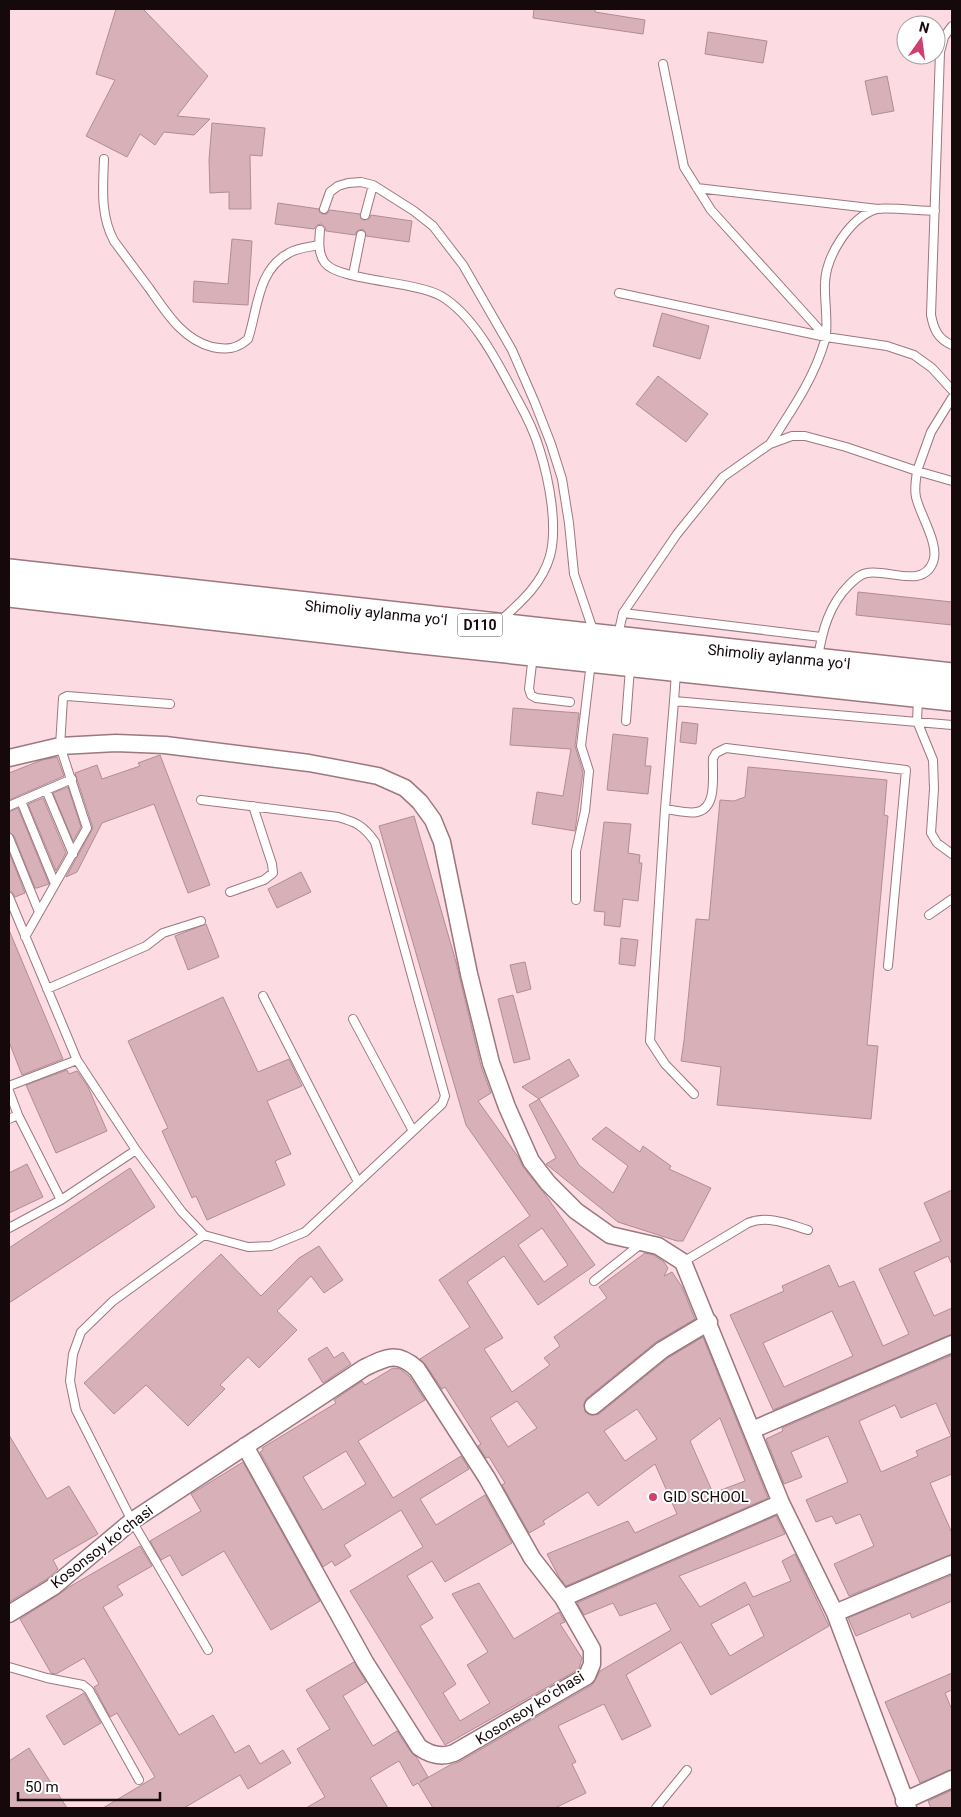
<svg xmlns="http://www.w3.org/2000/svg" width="961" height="1817" font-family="Roboto,sans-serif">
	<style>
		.building { fill: #d7b0b8; stroke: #b28c94; fill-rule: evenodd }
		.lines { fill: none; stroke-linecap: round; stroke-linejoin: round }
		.lane-casing { stroke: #9c777f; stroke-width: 10 }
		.street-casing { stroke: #9c777f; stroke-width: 19 }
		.primary-casing { stroke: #9c777f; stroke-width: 28 }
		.lane { stroke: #fff; stroke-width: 8 }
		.street { stroke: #fff; stroke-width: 16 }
		.primary { stroke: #fff; stroke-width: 25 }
		.poi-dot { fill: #ce416f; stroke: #fff; stroke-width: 2 }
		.labels { text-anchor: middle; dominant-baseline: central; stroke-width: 4; stroke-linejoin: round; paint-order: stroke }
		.shield { fill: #fff; stroke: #5c5355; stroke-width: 1 }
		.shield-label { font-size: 14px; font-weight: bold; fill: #16090c }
		.street-label { font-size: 15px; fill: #16090c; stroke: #fff }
		.poi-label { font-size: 15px; fill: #16090c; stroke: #fff; text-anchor: start }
	</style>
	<rect width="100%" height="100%" fill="#fddbe2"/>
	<!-- building -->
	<path class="building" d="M 116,9 L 143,9 L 208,76 L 177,116 L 210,119 L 194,135 L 164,132 L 155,145 L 140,134 L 127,157 L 86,136 L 115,80 L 96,74 Z
		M 534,9 L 595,9 L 595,12 L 645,20 L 643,34 L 533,18 Z
		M 708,32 L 767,41 L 763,63 L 705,54 Z
		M 887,76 L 894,111 L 872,115 L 865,81 Z
		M 212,123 L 265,128 L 262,156 L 250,155 L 251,209 L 229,209 L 229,192 L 210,193 L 209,160 Z
		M 278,203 L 319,209 L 319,212 L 323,214 L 327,214 L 330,210 L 360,214 L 361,219 L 364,220 L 369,219 L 371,215 L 412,221 L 409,242 L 366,236 L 365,231 L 362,229 L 357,231 L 355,235 L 326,231 L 325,227 L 321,224 L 317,225 L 314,229 L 275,224 Z
		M 232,239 L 252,241 L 248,305 L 193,302 L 194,281 L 228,284 Z
		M 662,313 L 709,326 L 700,359 L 653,346 Z
		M 658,376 L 708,414 L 686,442 L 636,404 Z
		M 858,592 L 952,602 L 952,625 L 856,615 Z
		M 513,708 L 579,713 L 575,746 L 583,772 L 575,831 L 532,824 L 537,792 L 563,796 L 571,749 L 510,745 Z
		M 682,722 L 698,724 L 696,744 L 680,742 Z
		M 613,734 L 648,738 L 645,766 L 651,766 L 648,794 L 607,790 Z
		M 160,755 L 210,885 L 188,893 L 154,804 L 102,823 L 77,872 L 66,877 L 93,828 L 75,773 L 97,765 L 102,779 L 140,766 L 138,763 Z
		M 57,757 L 64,776 L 9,800 L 9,773 L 42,760 Z
		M 748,767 L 887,780 L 884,815 L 888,816 L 867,1045 L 878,1046 L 871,1119 L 717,1105 L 721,1067 L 681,1061 L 684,1041 L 696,919 L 709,920 L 720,800 L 734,801 L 745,797 Z
		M 68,787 L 81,827 L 73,841 L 53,793 Z
		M 43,798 L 66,853 L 56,871 L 28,804 Z
		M 18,808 L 49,884 L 37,888 L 35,888 L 14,836 L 9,832 L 9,812 Z
		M 414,816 L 456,962 L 481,1066 L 491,1093 L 478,1101 L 519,1158 L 523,1167 L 544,1193 L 595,1265 L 538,1305 L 504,1256 L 467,1282 L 503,1338 L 484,1349 L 512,1392 L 550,1365 L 544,1358 L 560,1346 L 554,1337 L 607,1298 L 599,1287 L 645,1253 L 654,1255 L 664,1262 L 668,1268 L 664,1276 L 672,1272 L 682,1287 L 695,1319 L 656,1342 L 587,1398 L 584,1403 L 585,1412 L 590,1415 L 599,1414 L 668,1358 L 703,1337 L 768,1498 L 566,1586 L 559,1577 L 547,1554 L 628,1521 L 635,1533 L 677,1514 L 655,1464 L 598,1506 L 588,1492 L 543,1521 L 545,1524 L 529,1533 L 502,1485 L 505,1483 L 489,1457 L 486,1458 L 478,1446 L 481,1444 L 445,1387 L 442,1389 L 425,1364 L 420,1359 L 470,1327 L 439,1280 L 530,1216 L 466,1125 L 379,826 ZM 542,1228 L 568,1265 L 544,1282 L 518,1245 ZM 517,1401 L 537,1428 L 508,1447 L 490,1418 ZM 637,1409 L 657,1439 L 625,1461 L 604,1431 ZM 720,1418 L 745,1481 L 713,1493 L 690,1441 Z
		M 604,822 L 631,824 L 628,853 L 640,855 L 639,863 L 642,863 L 638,901 L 623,899 L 620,927 L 604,925 L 605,912 L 594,911 Z
		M 9,852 L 25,893 L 15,897 L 13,893 L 9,891 Z
		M 301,872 L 311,892 L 277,908 L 268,889 Z
		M 206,924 L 219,957 L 188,970 L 175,936 Z
		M 9,930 L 63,1059 L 22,1075 L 9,1042 Z
		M 621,938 L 638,940 L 635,966 L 619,964 Z
		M 525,962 L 531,989 L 517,993 L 510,965 Z
		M 513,995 L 530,1059 L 514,1063 L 498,999 Z
		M 223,997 L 258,1072 L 289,1059 L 302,1086 L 267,1101 L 291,1154 L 275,1161 L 285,1185 L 207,1220 L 196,1196 L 192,1198 L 162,1131 L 168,1128 L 128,1041 Z
		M 569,1059 L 579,1076 L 539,1099 L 579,1165 L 613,1193 L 628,1166 L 592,1139 L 606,1127 L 640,1152 L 643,1146 L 671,1166 L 669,1169 L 711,1188 L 683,1241 L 677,1241 L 618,1222 L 546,1164 L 556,1158 L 529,1105 L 539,1099 L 522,1087 Z
		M 67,1070 L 69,1074 L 77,1071 L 88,1087 L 107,1131 L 56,1153 L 26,1085 Z
		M 27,1164 L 43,1197 L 9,1213 L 9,1173 Z
		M 130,1168 L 155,1207 L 9,1303 L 9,1248 Z
		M 952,1190 L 952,1265 L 948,1256 L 914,1272 L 934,1316 L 952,1308 L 952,1334 L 773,1410 L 730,1315 L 784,1291 L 782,1286 L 829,1265 L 839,1287 L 854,1281 L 883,1346 L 909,1334 L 879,1269 L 941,1241 L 924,1203 ZM 832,1311 L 853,1356 L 784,1387 L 763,1343 Z
		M 319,1246 L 343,1280 L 324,1293 L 311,1276 L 277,1311 L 297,1330 L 259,1368 L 248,1357 L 220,1385 L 225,1389 L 188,1426 L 146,1385 L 114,1414 L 84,1383 L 221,1254 L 261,1296 L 299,1258 Z
		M 327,1347 L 334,1358 L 343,1352 L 351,1364 L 323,1383 L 308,1359 Z
		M 952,1355 L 952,1474 L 930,1483 L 952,1533 L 952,1554 L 849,1596 L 834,1564 L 874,1546 L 860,1514 L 836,1524 L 832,1516 L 816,1522 L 806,1500 L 848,1482 L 828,1436 L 791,1452 L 802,1477 L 784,1484 L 766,1439 L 783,1431 L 782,1428 ZM 936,1403 L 951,1436 L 916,1451 L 918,1456 L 881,1472 L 859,1421 L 895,1405 L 901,1418 Z
		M 393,1368 L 400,1369 L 409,1376 L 425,1400 L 358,1441 L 393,1498 L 461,1456 L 469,1469 L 420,1499 L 436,1525 L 485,1495 L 512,1543 L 445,1582 L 432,1561 L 407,1576 L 433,1618 L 420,1626 L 456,1684 L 443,1693 L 460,1721 L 490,1703 L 467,1665 L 488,1652 L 452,1594 L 479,1583 L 514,1639 L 559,1612 L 565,1622 L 560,1624 L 582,1658 L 579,1669 L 445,1745 L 350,1591 L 423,1547 L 401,1510 L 344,1545 L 351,1556 L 335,1566 L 332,1561 L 323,1567 L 260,1452 L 263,1450 L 262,1448 L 336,1403 L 334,1400 L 362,1381 L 365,1385 ZM 346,1451 L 366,1484 L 323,1510 L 303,1477 Z
		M 9,1435 L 47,1499 L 69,1486 L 98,1534 L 53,1560 L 58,1569 L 47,1579 L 9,1602 Z
		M 243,1462 L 320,1601 L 271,1630 L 224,1551 L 182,1576 L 170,1555 L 161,1560 L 150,1541 L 201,1511 L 191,1494 Z
		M 776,1516 L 785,1534 L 679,1576 L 700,1607 L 745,1582 L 753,1597 L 791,1581 L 782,1561 L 795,1554 L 829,1626 L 711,1695 L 681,1642 L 626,1675 L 651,1726 L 622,1740 L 604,1704 L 558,1726 L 576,1762 L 572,1764 L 586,1793 L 555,1808 L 433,1808 L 418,1783 L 413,1786 L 399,1761 L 370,1778 L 388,1808 L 306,1808 L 325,1797 L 297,1749 L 330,1729 L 306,1690 L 354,1662 L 366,1682 L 343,1696 L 373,1746 L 397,1731 L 411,1752 L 417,1758 L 428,1777 L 420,1782 L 450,1765 L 459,1762 L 592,1685 L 600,1671 L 671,1630 L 656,1603 L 620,1616 L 613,1603 L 584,1615 L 577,1603 ZM 749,1604 L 764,1636 L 730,1656 L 711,1624 Z
		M 140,1546 L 152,1566 L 117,1586 L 123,1595 L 103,1607 L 179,1735 L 213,1715 L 235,1753 L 249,1745 L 260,1764 L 283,1750 L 291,1763 L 248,1789 L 240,1775 L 184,1808 L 103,1808 L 155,1777 L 117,1713 L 110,1717 L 94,1687 L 99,1684 L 84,1658 L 56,1674 L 51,1673 L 20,1619 L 58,1595 L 69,1587 Z
		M 952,1575 L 952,1601 L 912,1618 L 910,1613 L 856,1636 L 848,1618 Z
		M 952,1673 L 952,1690 L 945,1693 L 952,1710 L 952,1769 L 920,1783 L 885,1702 Z
		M 84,1693 L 101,1723 L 64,1745 L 46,1716 Z
		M 29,1748 L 39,1764 L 67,1808 L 9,1808 L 9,1761 Z
		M 952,1790 L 952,1808 L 931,1808 L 928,1801 Z"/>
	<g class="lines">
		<defs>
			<path id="lane" d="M 952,26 L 944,37 L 940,52 L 931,315 C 934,330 938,339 952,345
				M 663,64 L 684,167 L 711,210 L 826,337
				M 104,159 C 103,187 100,215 114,241 C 125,256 137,272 149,288 C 166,312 182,339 212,347 C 227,350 237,349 248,339 C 258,309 257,270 289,253 C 297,248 310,247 319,245
				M 697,188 L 878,209
				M 324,209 L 330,192 L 338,186 L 348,183 L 361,182 L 373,185 L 414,211 L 433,226 L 463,265 L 512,350 L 535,403 L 551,444 L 562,479 L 569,523 L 574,574 L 594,633
				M 365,215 L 373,185
				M 320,230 C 319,241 318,254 325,263 C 339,281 415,281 441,296 C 475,316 499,365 517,399 C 526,415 535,433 540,451 C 549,480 558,526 550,556 C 542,584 521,602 500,621
				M 353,275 L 361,235
				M 619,293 L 826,337 L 887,346 L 914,355 L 932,368 L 952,390
				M 770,444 C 791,411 814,379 825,340 C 829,326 824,299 825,283 C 826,256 850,217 877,209 C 887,207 922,211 935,211
				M 623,613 L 821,637
				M 618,635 L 623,613 L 677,534 L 723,477 L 770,444 L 792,436 L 805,436 L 846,447 L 917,471 L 931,432 L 952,398
				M 533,655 L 529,689 L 531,695 L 536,698 L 570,702
				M 818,658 C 822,631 829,605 849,585 C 854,580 860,574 867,573 C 888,569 923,589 933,562 C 940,545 920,515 916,497 C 914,488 916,480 917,471 L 952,481
				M 918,699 L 917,721 L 933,760 L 934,789 L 931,833 L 937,843 L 952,854
				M 674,701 L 676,673
				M 626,721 L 630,668
				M 46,790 L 73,854
				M 201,800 L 338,817 C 356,822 364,826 375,842 L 445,1096 L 442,1104 L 305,1232 L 271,1246 L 248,1247 L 204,1235
				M 21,801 L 55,884
				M 9,806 L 72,779
				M 665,809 C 674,810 688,814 697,812 C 718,808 712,774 713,758 L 716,753 L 726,748 L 906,770 L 888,966
				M 9,838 L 39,912
				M 230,892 L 264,880 L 273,873 L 272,864 L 253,806
				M 9,897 L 77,1060 L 9,1086
				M 576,900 L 576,851 L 585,811 L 589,771 L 581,746 L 591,662
				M 929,915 L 952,899
				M 25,937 L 87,828 L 60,746 L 63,698 L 67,696 L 170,704
				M 47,989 L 146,946 L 163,933 L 201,921
				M 263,996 L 358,1182
				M 353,1019 L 413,1131
				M 77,1060 L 136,1150
				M 9,1091 L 18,1115 L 61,1200
				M 694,1094 L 665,1064 L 650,1041 L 665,809 L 674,701 L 952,725
				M 9,1119 L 18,1115
				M 9,1228 L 61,1200 L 136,1150 L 182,1212 L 204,1235 L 113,1301 L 81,1332 L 73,1354 L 70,1381 L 76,1410 L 132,1521 L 208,1650
				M 683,1262 L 748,1223 C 768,1215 788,1224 808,1230
				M 594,1281 L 642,1243
				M 9,1667 L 47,1678 L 83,1685 L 89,1690 L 139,1780
				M 656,1808 L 687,1770"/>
			<path id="street" d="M 9,758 L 60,746 L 116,743 L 165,745 L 309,763 L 378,776 L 405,788 L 420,802 L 433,820 L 442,842 L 469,974 L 491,1063 L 507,1107 L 531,1161 L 548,1183 L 576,1211 L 610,1235 L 658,1246 L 683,1262 L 781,1503 L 835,1613 L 908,1808
				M 593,1406 L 662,1350 L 709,1322
				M 752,1430 L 952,1344
				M 563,1598 L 781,1503
				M 835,1613 L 952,1564
				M 9,1614 L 53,1587 L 132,1521 L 364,1368 C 387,1357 397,1351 417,1369 L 487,1478 L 532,1558 L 563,1598 L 592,1649 L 592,1664 L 587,1676 L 454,1753 C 441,1758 430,1755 419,1747 L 365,1662 L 245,1446
				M 904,1801 L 952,1779"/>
			<path id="primary" d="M 9,572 L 952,676
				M 9,594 L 412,640 L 952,698"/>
		</defs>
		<!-- lane casing -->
		<use href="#lane" class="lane-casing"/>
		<!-- street casing -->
		<use href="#street" class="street-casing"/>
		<!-- primary casing -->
		<use href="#primary" class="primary-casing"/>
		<!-- lane -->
		<use href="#lane" class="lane"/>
		<!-- street -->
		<use href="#street" class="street"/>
		<!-- primary -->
		<use href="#primary" class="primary"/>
	</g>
	<!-- markers -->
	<circle class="poi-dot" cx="653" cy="1497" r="5"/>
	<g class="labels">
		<!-- shield labels -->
		<rect class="shield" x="457.5" y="613.5" width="45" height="23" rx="4"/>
		<g class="shield-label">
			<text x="480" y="625">D110</text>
		</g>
		<!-- street labels -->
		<g class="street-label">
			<text transform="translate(376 613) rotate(6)">Shimoliy aylanma yoʻl</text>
			<text transform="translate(779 657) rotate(6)">Shimoliy aylanma yoʻl</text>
			<text transform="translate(102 1547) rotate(-38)">Kosonsoy koʻchasi</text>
			<text transform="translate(530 1708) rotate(-32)">Kosonsoy koʻchasi</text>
		</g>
		<!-- poi labels -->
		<g class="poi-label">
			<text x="663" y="1497">GID SCHOOL</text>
		</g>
	</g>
	<!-- border -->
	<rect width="961" height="1817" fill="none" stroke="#16090c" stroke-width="20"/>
	<!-- north arrow -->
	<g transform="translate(921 40) rotate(14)"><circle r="24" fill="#ffffff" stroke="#a29d9e"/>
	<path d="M0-4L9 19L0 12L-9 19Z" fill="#ce416f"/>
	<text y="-8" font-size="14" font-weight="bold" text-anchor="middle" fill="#16090c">N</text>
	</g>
	<!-- scale -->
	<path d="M18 1792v8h142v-8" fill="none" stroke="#16090c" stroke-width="2.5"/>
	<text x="25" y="1792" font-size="15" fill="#16090c" stroke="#ffffff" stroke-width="4" paint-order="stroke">50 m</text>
</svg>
